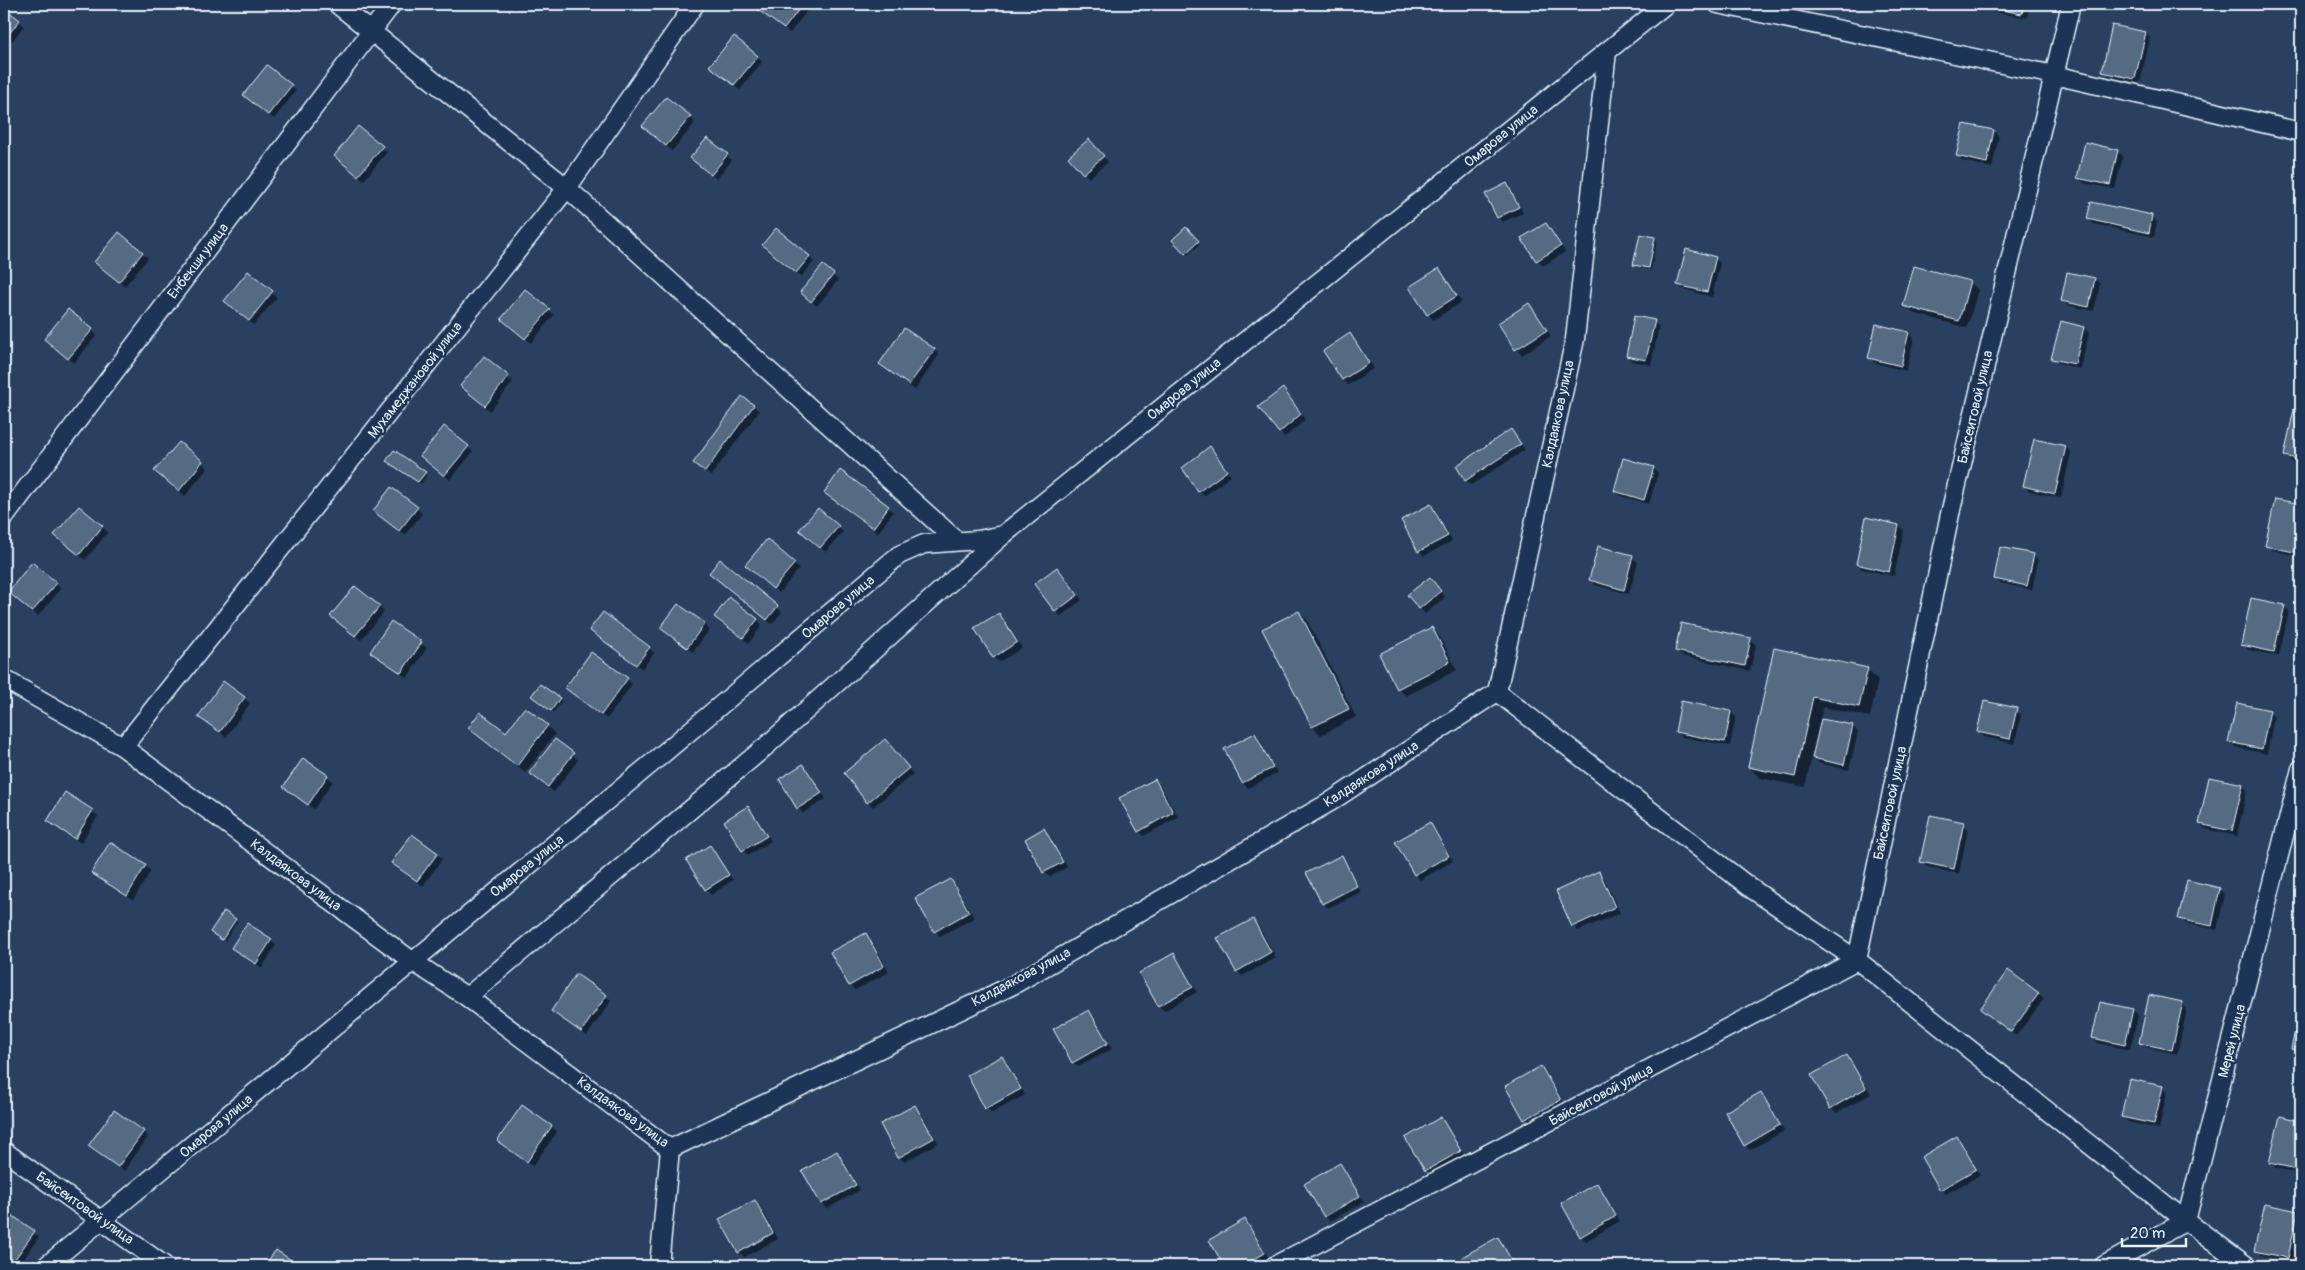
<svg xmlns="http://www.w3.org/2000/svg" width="2305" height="1270" font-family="Pangolin,sans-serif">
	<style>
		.shadow { fill: #0007 }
		.building { fill: #556a83; stroke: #e8f1f8 }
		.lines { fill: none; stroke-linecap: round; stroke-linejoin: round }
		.minor-casing { stroke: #e8f1f8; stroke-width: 21 }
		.minor { stroke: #1d3557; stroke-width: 18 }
		.labels { text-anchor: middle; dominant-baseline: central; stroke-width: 5; stroke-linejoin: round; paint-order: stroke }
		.street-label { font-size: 14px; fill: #e8f1f8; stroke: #1d3557 }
	</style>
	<rect width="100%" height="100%" fill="#294061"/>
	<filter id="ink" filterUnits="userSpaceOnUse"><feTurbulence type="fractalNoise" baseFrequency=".02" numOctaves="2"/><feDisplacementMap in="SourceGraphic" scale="10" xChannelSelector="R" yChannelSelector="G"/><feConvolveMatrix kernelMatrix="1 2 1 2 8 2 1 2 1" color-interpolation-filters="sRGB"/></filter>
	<g filter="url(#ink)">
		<!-- shadow -->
		<path class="shadow" d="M 507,4 L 519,4 L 515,10 Z
			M 752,4 L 804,4 L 809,8 L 790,33 Z
			M 1990,4 L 2030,4 L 2027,18 L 1995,12 L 1990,6 Z
			M 2126,4 L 2157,4 L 2156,10 Z
			M 4,9 L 24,26 L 4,51 Z
			M 2145,33 L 2150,38 L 2140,83 L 2109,76 L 2104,71 Z
			M 757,56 L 762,62 L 740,90 L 716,71 Z
			M 291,86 L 296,91 L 274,119 L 250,100 Z
			M 690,117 L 695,123 L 672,151 L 643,126 Z
			M 1994,131 L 1999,137 L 1992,168 L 1963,161 L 1958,156 Z
			M 708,140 L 732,160 L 717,179 L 697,164 Z
			M 1094,145 L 1108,162 L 1089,178 L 1084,173 Z
			M 382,147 L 387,152 L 364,180 L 340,161 Z
			M 2117,151 L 2123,156 L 2115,189 L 2084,183 L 2078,177 Z
			M 1507,185 L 1512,190 L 1523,213 L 1503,222 L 1498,217 Z
			M 2152,217 L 2157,222 L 2154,237 L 2094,224 L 2088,219 Z
			M 1546,224 L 1565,252 L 1543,266 L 1523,238 Z
			M 1186,229 L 1200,244 L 1188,255 L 1174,240 Z
			M 119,234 L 148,258 L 125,286 L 101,267 Z
			M 1654,238 L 1657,241 L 1651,270 L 1637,267 L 1635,265 Z
			M 769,250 L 809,257 L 814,262 L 801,277 Z
			M 1715,258 L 1720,263 L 1712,297 L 1683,289 L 1678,284 Z
			M 1915,267 L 1970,282 L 1978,290 L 1967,328 L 1913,313 L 1905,305 Z
			M 1439,269 L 1462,302 L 1433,320 L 1410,287 Z
			M 248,273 L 277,297 L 254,325 L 231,306 Z
			M 833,275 L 838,280 L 817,306 L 807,297 Z
			M 2095,279 L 2100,284 L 2094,311 L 2067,305 L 2062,300 Z
			M 1529,305 L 1551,336 L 1522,355 L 1500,324 Z
			M 68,310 L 97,335 L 74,363 L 51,344 Z
			M 549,310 L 554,315 L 531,343 L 508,324 Z
			M 1654,322 L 1659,327 L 1651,365 L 1632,361 L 1627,355 Z
			M 1877,326 L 1909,333 L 1914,339 L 1906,371 L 1875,363 L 1869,357 Z
			M 2084,328 L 2089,333 L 2080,369 L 2058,363 L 2053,358 Z
			M 1350,335 L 1374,368 L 1348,385 L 1342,380 Z
			M 934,350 L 939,355 L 915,390 L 880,364 Z
			M 485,358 L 513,382 L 490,411 L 467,391 Z
			M 1288,395 L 1305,420 L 1285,437 L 1280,432 Z
			M 753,405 L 759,411 L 711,476 L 700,468 L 695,463 Z
			M 2295,411 L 2301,412 L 2301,466 L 2294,464 L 2286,456 Z
			M 1511,431 L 1525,450 L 1471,485 L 1466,480 Z
			M 179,443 L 208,468 L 185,496 L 161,476 Z
			M 468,447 L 473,452 L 450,480 L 427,461 Z
			M 2066,447 L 2071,452 L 2061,498 L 2029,491 L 2024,486 Z
			M 1210,448 L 1231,476 L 1204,496 L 1199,491 Z
			M 390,463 L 425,473 L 427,475 L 421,484 Z
			M 1653,468 L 1658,473 L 1649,504 L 1621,496 L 1615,491 Z
			M 831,498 L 888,507 L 893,512 L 878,533 Z
			M 2276,500 L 2301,505 L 2301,557 L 2272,550 L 2267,545 Z
			M 1431,505 L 1436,511 L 1452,541 L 1424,556 L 1419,551 Z
			M 79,507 L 108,532 L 85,560 L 61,540 Z
			M 417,508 L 422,514 L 405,535 L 380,516 Z
			M 1899,526 L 1904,531 L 1894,576 L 1862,569 L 1857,564 Z
			M 838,527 L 843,532 L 826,552 L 806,535 Z
			M 2033,555 L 2038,560 L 2032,590 L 2000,583 L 1995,578 Z
			M 1632,557 L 1638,562 L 1629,594 L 1595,585 L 1590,580 Z
			M 721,561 L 782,612 L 772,624 L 716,578 Z
			M 794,564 L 799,569 L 779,593 L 752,570 Z
			M 1057,568 L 1082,600 L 1061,616 L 1055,611 Z
			M 56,583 L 61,589 L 38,616 L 14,597 Z
			M 1435,584 L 1445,597 L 1425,614 L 1420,608 Z
			M 2284,606 L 2289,611 L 2279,656 L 2248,650 L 2243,644 Z
			M 379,607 L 384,612 L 361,640 L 337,621 Z
			M 1299,612 L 1307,620 L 1356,717 L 1321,735 L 1313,727 L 1264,630 Z
			M 998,614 L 1022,648 L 999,662 L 994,657 Z
			M 716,617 L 757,619 L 762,625 L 749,643 Z
			M 392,623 L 427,648 L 407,678 L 372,652 Z
			M 704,624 L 709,630 L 693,652 L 667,633 Z
			M 1432,629 L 1440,637 L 1457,670 L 1406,696 L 1398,688 Z
			M 591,630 L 649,648 L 654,653 L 642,669 Z
			M 1750,640 L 1756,645 L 1750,671 L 1682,656 L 1677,651 Z
			M 1775,649 L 1867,670 L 1878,680 L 1870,717 L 1823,707 L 1820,720 L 1852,726 L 1858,732 L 1849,770 L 1819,763 L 1812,757 L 1805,787 L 1760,778 L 1749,767 Z
			M 627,679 L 632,684 L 607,719 L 566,688 Z
			M 224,683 L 250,703 L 226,737 L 200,717 Z
			M 540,685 L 562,701 L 554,712 L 535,699 Z
			M 2016,709 L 2021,715 L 2015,744 L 1984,737 L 1978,732 Z
			M 1730,712 L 1736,717 L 1730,746 L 1682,737 L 1676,732 Z
			M 2269,712 L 2274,717 L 2267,754 L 2235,747 L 2229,742 Z
			M 547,726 L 555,734 L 525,773 L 469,728 L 506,734 Z
			M 1255,735 L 1260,740 L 1277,773 L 1248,788 L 1243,783 L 1226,749 Z
			M 556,741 L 578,760 L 554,792 L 536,778 Z
			M 890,746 L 913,774 L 873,807 L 868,802 Z
			M 304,760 L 333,781 L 314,809 L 285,787 Z
			M 803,765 L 826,799 L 803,813 L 798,808 Z
			M 1155,780 L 1160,785 L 1178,817 L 1144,836 L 1139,831 Z
			M 2242,785 L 2247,790 L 2237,836 L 2205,829 L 2200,824 Z
			M 65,794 L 98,816 L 81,843 L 48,821 Z
			M 748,808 L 771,841 L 748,855 L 743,850 Z
			M 1963,823 L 1968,829 L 1959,874 L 1927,867 L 1922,862 Z
			M 1430,824 L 1435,829 L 1453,861 L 1420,880 L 1415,874 Z
			M 1044,830 L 1049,835 L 1067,867 L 1050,877 L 1044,872 Z
			M 710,847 L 733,880 L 711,895 L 706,889 Z
			M 437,854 L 442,859 L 423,886 L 398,868 Z
			M 1341,857 L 1346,862 L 1361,892 L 1328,908 L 1323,903 Z
			M 145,866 L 151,871 L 133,900 L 93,873 Z
			M 1599,873 L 1604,878 L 1620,913 L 1578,931 L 1573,926 Z
			M 950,880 L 956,886 L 974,918 L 940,936 L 935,931 Z
			M 2219,889 L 2225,894 L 2217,930 L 2185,923 L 2180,918 Z
			M 235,920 L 237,922 L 225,941 L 214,934 Z
			M 1253,920 L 1258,925 L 1276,958 L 1242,976 L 1237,971 Z
			M 865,934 L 871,940 L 889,972 L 855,990 L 850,985 Z
			M 271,940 L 276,945 L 262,968 L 233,947 Z
			M 1174,955 L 1179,960 L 1197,992 L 1164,1011 L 1159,1006 L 1141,973 Z
			M 2009,972 L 2044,999 L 2016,1036 L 1981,1009 Z
			M 606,996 L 611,1001 L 587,1036 L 553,1011 Z
			M 2182,1004 L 2187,1009 L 2177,1054 L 2146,1047 L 2140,1042 Z
			M 2301,1009 L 2301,1054 L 2293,1049 Z
			M 2133,1010 L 2138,1015 L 2130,1050 L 2098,1043 L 2093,1038 Z
			M 1089,1011 L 1094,1017 L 1112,1049 L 1078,1067 L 1073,1062 Z
			M 1847,1056 L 1871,1094 L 1836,1113 L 1831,1108 Z
			M 1002,1057 L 1007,1062 L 1025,1095 L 992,1113 L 986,1108 Z
			M 1541,1067 L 1546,1072 L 1565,1105 L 1531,1124 L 1525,1119 Z
			M 2162,1087 L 2167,1092 L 2159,1129 L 2128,1122 L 2122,1117 Z
			M 1760,1093 L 1784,1131 L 1750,1150 L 1745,1145 Z
			M 915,1106 L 920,1111 L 938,1143 L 904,1162 L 899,1157 Z
			M 2280,1117 L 2301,1122 L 2301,1174 L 2276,1168 L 2271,1163 Z
			M 1441,1119 L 1465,1156 L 1431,1176 L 1407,1138 Z
			M 552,1126 L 557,1132 L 533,1166 L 498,1141 Z
			M 143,1131 L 148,1137 L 124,1171 L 90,1146 Z
			M 1956,1137 L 1980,1175 L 1946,1194 L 1941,1189 Z
			M 837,1153 L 842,1158 L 860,1190 L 827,1209 L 822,1203 Z
			M 1340,1164 L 1364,1202 L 1330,1221 L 1325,1216 Z
			M 1597,1184 L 1620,1221 L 1586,1241 L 1581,1236 Z
			M 754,1201 L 760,1206 L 778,1239 L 744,1257 L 739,1252 Z
			M 5,1211 L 39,1237 L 19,1266 L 7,1266 L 4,1264 Z
			M 2297,1212 L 2301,1216 L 2301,1223 L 2293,1262 L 2261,1255 L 2256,1250 Z
			M 1245,1221 L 1250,1226 L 1269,1259 L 1256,1266 L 1226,1266 L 1211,1240 Z
			M 1498,1238 L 1516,1266 L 1469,1266 L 1464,1258 Z"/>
		<!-- building -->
		<path class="building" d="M 750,4 L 803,4 L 784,29 Z
			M 1989,4 L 2024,4 L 2022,14 L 1988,7 Z
			M 4,8 L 20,20 L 4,40 Z
			M 2112,25 L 2146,32 L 2135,79 L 2102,72 Z
			M 734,36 L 758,56 L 734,85 L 709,66 Z
			M 267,65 L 292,85 L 268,115 L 243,95 Z
			M 666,97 L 691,116 L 666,146 L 642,126 Z
			M 1964,124 L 1994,130 L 1987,163 L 1956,156 Z
			M 358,126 L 383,146 L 358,176 L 334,156 Z
			M 707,138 L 728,154 L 711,175 L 690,158 Z
			M 1089,139 L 1104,156 L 1083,174 L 1068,157 Z
			M 2085,142 L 2118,150 L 2110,185 L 2077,178 Z
			M 1507,183 L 1519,207 L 1497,218 L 1485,194 Z
			M 2091,202 L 2152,215 L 2149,233 L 2087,219 Z
			M 1546,223 L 1561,246 L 1536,261 L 1521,238 Z
			M 1186,227 L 1199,241 L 1185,254 L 1172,240 Z
			M 776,228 L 810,256 L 796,273 L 762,245 Z
			M 119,232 L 143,252 L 119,282 L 94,262 Z
			M 1640,234 L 1655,237 L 1649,268 L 1633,265 Z
			M 1686,249 L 1716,257 L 1707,292 L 1677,285 Z
			M 823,265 L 834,274 L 811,302 L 800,292 Z
			M 1914,266 L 1970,281 L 1959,321 L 1903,306 Z
			M 1439,268 L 1457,296 L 1427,315 L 1409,287 Z
			M 248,271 L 273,291 L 249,321 L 224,301 Z
			M 2067,272 L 2095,278 L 2089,307 L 2061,301 Z
			M 525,289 L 550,309 L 525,339 L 501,319 Z
			M 1529,303 L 1547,330 L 1515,350 L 1498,323 Z
			M 68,309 L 93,329 L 68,359 L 44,339 Z
			M 1634,316 L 1655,320 L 1646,360 L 1626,356 Z
			M 2061,321 L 2084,327 L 2075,364 L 2051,359 Z
			M 1876,324 L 1909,332 L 1901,366 L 1868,358 Z
			M 904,328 L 935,349 L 909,385 L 879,364 Z
			M 1350,333 L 1369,363 L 1342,380 L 1323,351 Z
			M 484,356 L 509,376 L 485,406 L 460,386 Z
			M 1283,388 L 1301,414 L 1279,433 L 1258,407 Z
			M 742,396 L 754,405 L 705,472 L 693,463 Z
			M 2294,409 L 2301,411 L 2301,460 L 2284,456 Z
			M 444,426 L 469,446 L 444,476 L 420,456 Z
			M 1511,429 L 1521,444 L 1465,481 L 1456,466 Z
			M 2034,439 L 2066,446 L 2055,494 L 2023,486 Z
			M 179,442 L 203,461 L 179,491 L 154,471 Z
			M 1210,446 L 1227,471 L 1198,492 L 1182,468 Z
			M 394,450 L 426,472 L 418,482 L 386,461 Z
			M 1623,458 L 1654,467 L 1644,500 L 1614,491 Z
			M 840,470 L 889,506 L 873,528 L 824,493 Z
			M 391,487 L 418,507 L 399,531 L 373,511 Z
			M 2275,499 L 2301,504 L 2301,540 L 2299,553 L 2265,546 Z
			M 1431,504 L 1448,536 L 1418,552 L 1401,520 Z
			M 79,506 L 103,526 L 79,555 L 54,535 Z
			M 818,508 L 839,526 L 820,548 L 799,530 Z
			M 1866,517 L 1899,525 L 1889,572 L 1856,564 Z
			M 767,539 L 795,563 L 773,589 L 745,565 Z
			M 1598,546 L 1633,555 L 1624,590 L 1589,580 Z
			M 2000,547 L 2034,554 L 2027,586 L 1994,579 Z
			M 720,559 L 778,606 L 767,620 L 709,573 Z
			M 32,562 L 57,583 L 32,612 L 8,592 Z
			M 1057,567 L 1078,595 L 1055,612 L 1034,584 Z
			M 1430,577 L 1441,591 L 1419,609 L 1407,595 Z
			M 355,586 L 380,606 L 355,636 L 330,616 Z
			M 729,597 L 758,619 L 743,638 L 714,617 Z
			M 2251,598 L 2285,605 L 2274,652 L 2241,645 Z
			M 678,604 L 705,623 L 687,648 L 660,628 Z
			M 1299,611 L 1349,709 L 1312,727 L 1262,629 Z
			M 603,612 L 650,647 L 636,665 L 589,630 Z
			M 999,613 L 1017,642 L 993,658 L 974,628 Z
			M 391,621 L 422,642 L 401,673 L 370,652 Z
			M 1681,623 L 1751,638 L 1745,666 L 1675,651 Z
			M 1432,627 L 1450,662 L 1397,689 L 1379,654 Z
			M 1774,648 L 1868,668 L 1859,707 L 1813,697 L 1795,777 L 1748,767 Z
			M 591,652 L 628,678 L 601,715 L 565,688 Z
			M 223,681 L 245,697 L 220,732 L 198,717 Z
			M 540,684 L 560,698 L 551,711 L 531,696 Z
			M 1681,701 L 1731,711 L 1725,742 L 1675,732 Z
			M 1984,701 L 2017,708 L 2010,739 L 1977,732 Z
			M 2237,703 L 2270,710 L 2262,749 L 2228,742 Z
			M 525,707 L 548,725 L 517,766 L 468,728 L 480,712 L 506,732 Z
			M 1821,719 L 1853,725 L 1844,765 L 1812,758 Z
			M 1255,733 L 1273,768 L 1242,783 L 1224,749 Z
			M 555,739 L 574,753 L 548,787 L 529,773 Z
			M 885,739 L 909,768 L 867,803 L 844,773 Z
			M 303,758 L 328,775 L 308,805 L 283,787 Z
			M 803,764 L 822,793 L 797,809 L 779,779 Z
			M 2209,777 L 2243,784 L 2232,831 L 2199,824 Z
			M 1155,779 L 1173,812 L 1138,832 L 1119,798 Z
			M 65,792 L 93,810 L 75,839 L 47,821 Z
			M 748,806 L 767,836 L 742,851 L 724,821 Z
			M 1930,815 L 1964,822 L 1954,869 L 1920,862 Z
			M 1430,822 L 1449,856 L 1414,875 L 1395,842 Z
			M 1044,828 L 1063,862 L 1043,873 L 1025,839 Z
			M 412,834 L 438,853 L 417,881 L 391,863 Z
			M 110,842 L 146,865 L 127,896 L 91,873 Z
			M 710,845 L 729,875 L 705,890 L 686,860 Z
			M 1342,855 L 1357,886 L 1322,904 L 1306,873 Z
			M 1599,871 L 1615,907 L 1572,927 L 1556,891 Z
			M 951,879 L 969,912 L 934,932 L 915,898 Z
			M 2187,880 L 2220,888 L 2212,926 L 2178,919 Z
			M 224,911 L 236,919 L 222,940 L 210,932 Z
			M 1253,919 L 1271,952 L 1236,972 L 1217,938 Z
			M 247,923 L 272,939 L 256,964 L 231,948 Z
			M 866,933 L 884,966 L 849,986 L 830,952 Z
			M 1174,953 L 1193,987 L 1158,1006 L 1139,973 Z
			M 2008,970 L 2039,993 L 2011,1032 L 1980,1009 Z
			M 576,974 L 607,995 L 581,1032 L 551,1011 Z
			M 2149,995 L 2183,1002 L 2172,1050 L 2139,1043 Z
			M 2100,1002 L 2133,1009 L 2125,1045 L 2092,1038 Z
			M 2301,1003 L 2301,1051 L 2291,1049 Z
			M 1089,1010 L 1108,1043 L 1072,1063 L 1053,1029 Z
			M 1847,1055 L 1866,1088 L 1830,1109 L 1811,1075 Z
			M 1002,1056 L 1021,1089 L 985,1109 L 967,1075 Z
			M 1541,1066 L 1561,1100 L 1524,1120 L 1505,1086 Z
			M 2129,1079 L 2163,1086 L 2154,1124 L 2121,1117 Z
			M 1761,1092 L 1780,1125 L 1744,1146 L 1725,1112 Z
			M 522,1105 L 552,1126 L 527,1162 L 497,1141 Z
			M 915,1105 L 934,1138 L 898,1158 L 880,1124 Z
			M 114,1110 L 144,1131 L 118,1167 L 88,1146 Z
			M 2280,1116 L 2301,1121 L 2301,1170 L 2269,1163 Z
			M 1441,1117 L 1461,1151 L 1425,1171 L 1405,1138 Z
			M 1957,1136 L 1976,1169 L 1940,1190 L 1921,1157 Z
			M 837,1151 L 856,1185 L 821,1204 L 802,1171 Z
			M 1340,1163 L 1360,1196 L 1324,1217 L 1304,1184 Z
			M 1597,1183 L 1616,1216 L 1580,1237 L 1561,1203 Z
			M 755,1200 L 773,1233 L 738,1253 L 719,1219 Z
			M 2265,1204 L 2298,1211 L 2288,1258 L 2254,1251 Z
			M 4,1210 L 35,1231 L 10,1266 L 4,1263 Z
			M 1245,1219 L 1265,1253 L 1242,1266 L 1224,1266 L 1209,1240 Z
			M 1498,1237 L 1515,1266 L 1467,1266 L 1462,1257 Z
			M 276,1250 L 300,1266 L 264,1266 Z"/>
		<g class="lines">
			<defs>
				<path id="minor" d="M 337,4 L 567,188 L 957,541
					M 1718,4 L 2054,75 L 2301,132
					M 4,518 L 392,4
					M 4,679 L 123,747 L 412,961 L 467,997 L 670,1149 L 1013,985 L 1330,802 L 1497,692 L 1575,339 L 1607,51
					M 1497,692 L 1752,889 L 1857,960 L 2186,1221 L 2247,1266
					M 123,747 L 567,188 L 695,4
					M 467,997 L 765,747 L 1002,536
					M 4,1151 L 165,1266
					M 46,1266 L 652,763 L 899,555 L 924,544 L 978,540 L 1003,535 L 1666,4
					M 659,1266 L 670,1149
					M 1274,1266 L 1857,960 L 1950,514 L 2071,4
					M 2103,1266 L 2186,1221 L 2301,769"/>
			</defs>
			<!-- minor casing -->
			<use href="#minor" class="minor-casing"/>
			<!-- minor -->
			<use href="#minor" class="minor"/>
		</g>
	</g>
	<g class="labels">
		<!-- street labels -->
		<g class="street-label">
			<text transform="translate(1501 136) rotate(-39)">Омарова улица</text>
			<text transform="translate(198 261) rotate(-53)">Енбекши улица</text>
			<text transform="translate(415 380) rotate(-52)">Мухамеджановой улица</text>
			<text transform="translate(1184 389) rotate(-39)">Омарова улица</text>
			<text transform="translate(1975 407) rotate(-77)">Байсеитовой улица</text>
			<text transform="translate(1558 414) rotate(-78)">Калдаякова улица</text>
			<text transform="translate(838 607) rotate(-40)">Омарова улица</text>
			<text transform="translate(1371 774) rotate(-33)">Калдаякова улица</text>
			<text transform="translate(1890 803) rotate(-78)">Байсеитовой улица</text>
			<text transform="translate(527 866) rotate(-39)">Омарова улица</text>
			<text transform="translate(296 875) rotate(37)">Калдаякова улица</text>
			<text transform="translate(1021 977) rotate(-28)">Калдаякова улица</text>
			<text transform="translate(2232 1041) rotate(-76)">Мерей улица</text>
			<text transform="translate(1601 1095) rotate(-28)">Байсеитовой улица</text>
			<text transform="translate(623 1112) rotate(36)">Калдаякова улица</text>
			<text transform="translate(216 1126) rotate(-40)">Омарова улица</text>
			<text transform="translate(85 1208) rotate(35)">Байсеитовой улица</text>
		</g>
	</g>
	<!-- margin -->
	<rect width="2305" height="1270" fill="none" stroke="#1d3557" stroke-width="20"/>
	<rect x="10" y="10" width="2285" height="1250" fill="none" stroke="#e8f1f8" stroke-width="2" filter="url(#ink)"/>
	<!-- scale -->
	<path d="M2122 1238v8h64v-8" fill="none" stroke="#e8f1f8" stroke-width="2.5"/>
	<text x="2130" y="1238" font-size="15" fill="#e8f1f8" stroke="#1d3557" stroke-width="4" paint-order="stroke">20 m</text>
</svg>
